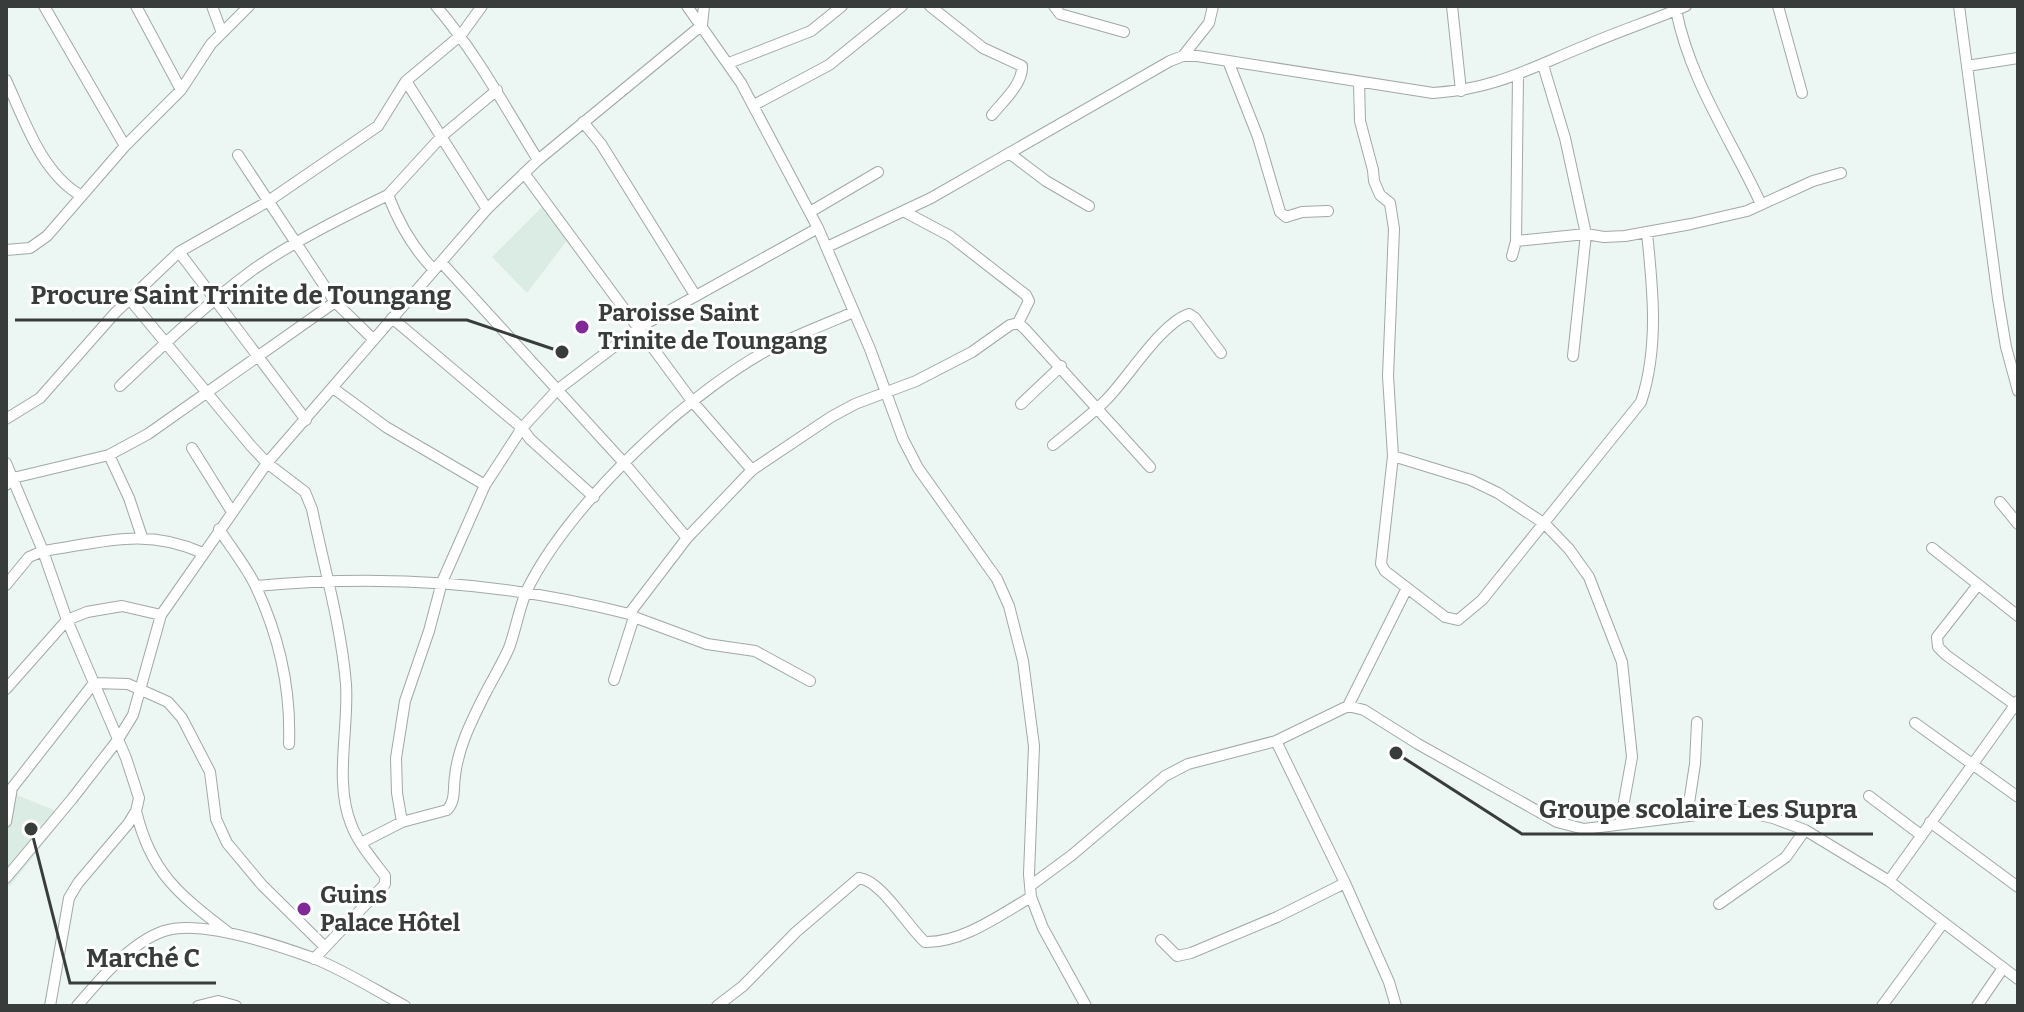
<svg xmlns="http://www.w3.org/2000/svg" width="2024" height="1012" font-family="Bitter,serif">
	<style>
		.built { fill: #daece4 }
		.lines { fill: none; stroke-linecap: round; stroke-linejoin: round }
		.minor-casing { stroke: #a1a9a5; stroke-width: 12 }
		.minor { stroke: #fff; stroke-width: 10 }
		.poi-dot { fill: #812996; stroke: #fff; stroke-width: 3 }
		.labels { text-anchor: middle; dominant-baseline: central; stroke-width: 6; stroke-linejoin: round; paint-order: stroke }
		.poi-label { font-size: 24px; font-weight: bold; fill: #383c3a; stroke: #fff; text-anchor: start }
		.leader { fill: none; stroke: #383c3a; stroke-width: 3 }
		.callout-dot { fill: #383c3a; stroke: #fff; stroke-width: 3 }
		.callout-label { font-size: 26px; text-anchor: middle; font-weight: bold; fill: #383c3a; stroke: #fff; stroke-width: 6; stroke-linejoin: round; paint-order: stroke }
	</style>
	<rect width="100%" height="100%" fill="#ecf6f2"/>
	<!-- built -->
	<path class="built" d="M 544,205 L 568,239 L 527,293 L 492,257 Z
		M 12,793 L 66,815 L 10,886 L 6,885 L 6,843 Z"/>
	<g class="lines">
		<defs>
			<path id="minor" d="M 44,6 L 125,146
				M 136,6 L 181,90
				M 212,6 L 222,33
				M 436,6 C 477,54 505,107 538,160
				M 687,6 L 741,83 L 818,228 L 870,349 L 903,439 L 918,468 L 997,579 L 1009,606 L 1023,661 L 1034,746 L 1029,874 L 1031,897 L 1043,928 L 1086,1006
				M 930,6 L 983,48 L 1022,66 C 1023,84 1003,101 992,115
				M 1054,6 L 1060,14 L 1124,32
				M 1452,6 L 1461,91
				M 1778,6 L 1802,93
				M 1959,6 L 1998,299 L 2006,347 L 2018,391
				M 1676,10 C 1690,81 1731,139 1761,204
				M 1183,56 L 1209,23 L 1213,6
				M 1228,61 L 1258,137 L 1280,212 L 1286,217 L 1302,212 L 1328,211
				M 729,63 L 811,31 L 842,6
				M 1543,65 L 1565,138 L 1586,234 L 1573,356
				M 1967,66 L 2018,58
				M 6,80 C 24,119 41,172 80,195
				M 406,81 L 487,209
				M 1359,82 L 1360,121 L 1373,170 L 1374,181 L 1380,195 L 1390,203 L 1394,229 L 1388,376 L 1393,456 L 1381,564 L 1385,571 L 1445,617 L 1458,620 L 1482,600 L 1641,402 C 1659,348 1653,290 1647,233
				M 754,105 L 829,65 L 902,6
				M 583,122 L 601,144 L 695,295
				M 1009,153 L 1046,181 L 1089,206
				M 238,155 L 335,302 L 373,339
				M 524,173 L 692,401 L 752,470
				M 810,212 L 878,172
				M 905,212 L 950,236 L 1026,295 L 1029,301 L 1018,323
				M 1516,241 L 1586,234 L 1604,237 L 1625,236 L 1691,224 L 1747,211 L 1813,181 L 1841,173
				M 827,247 L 931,198 L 1170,61 L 1183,56 L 1197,56 L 1433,93 C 1496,89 1530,68 1587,45 C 1619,31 1653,20 1686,6
				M 6,250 L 30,248 L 47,236 L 125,146 L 181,90 L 211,44 L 249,6
				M 179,252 L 306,420
				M 1512,256 L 1516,241 L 1518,76
				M 441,262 L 625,464 L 687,538
				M 434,270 C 413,248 399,224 388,195 L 442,136 L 497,90
				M 131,301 L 251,446 L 267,463 L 305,492 L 312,509 C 324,567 341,625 346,684 C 349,729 334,781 351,824 C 358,843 373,860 385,876 L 385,884 L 314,959
				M 392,318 L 522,428 L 530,439 L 594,497
				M 120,386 C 163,345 206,304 254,269 C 296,240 343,217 388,195
				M 333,388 L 386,427 L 485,485
				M 1021,404 L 1061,366
				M 6,419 L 40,398 L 115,313 L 179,252 L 267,202 L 378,126 L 406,81 L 461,35 L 482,6
				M 1053,445 C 1071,430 1090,416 1106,400 C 1129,377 1160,324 1189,314 L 1195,318 L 1221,353
				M 192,448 L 232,512
				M 109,455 L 129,498 L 142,537
				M 1393,456 L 1471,480 L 1498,493 L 1545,524 L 1569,549 L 1589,577 L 1622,662 L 1632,757 L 1620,824
				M 6,463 L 43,551 L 67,620 L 126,758 L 139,798 L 136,811 L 128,824 L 78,883 L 69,898 L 50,1006
				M 6,485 L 13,478 L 109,455 L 148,434 L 335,302
				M 2000,502 L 2018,524
				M 219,529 C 231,548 247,567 256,587 C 279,636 291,690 289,744
				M 1932,548 L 2018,616
				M 6,585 L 29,557 L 43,551 C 104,542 145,527 203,553
				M 256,586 C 384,574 504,582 629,614
				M 1977,586 L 1937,637 L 1938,647 L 1946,655 L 2018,707
				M 629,614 L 687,538 L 752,470 L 831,417 L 855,404 L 916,381 L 972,352 L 1010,325 L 1018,323 L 1025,329 L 1150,467
				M 634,617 L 707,644 L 755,651 L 810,681
				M 614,680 L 634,617 L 631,615
				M 6,689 L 67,620 L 87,612 L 122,606 L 161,615 L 267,463 L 487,209 L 538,160 L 702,25 L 704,6
				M 1348,706 L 1407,588
				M 1915,723 L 2018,797
				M 1276,741 L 1345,883 L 1389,982 L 1396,1006
				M 1869,796 L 1921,835
				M 136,811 C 151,874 180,895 229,933
				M 1687,816 L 1695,764 L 1697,722
				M 6,822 L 12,788 L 94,683 L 128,684 L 168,702 L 182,718 L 210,772 L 216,819 L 227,843 L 262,885 L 325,947
				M 402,822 L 397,793 L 396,758 L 405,701 L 429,631 L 442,582 L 485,485 L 522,428 L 557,390 L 640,327 L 818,228
				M 1930,822 L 2018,887
				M 361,843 L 402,822 L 447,810 C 456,801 453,788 455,776 C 458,748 471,722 484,696 C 492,680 502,664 509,648 C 516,629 519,608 527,590 C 570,502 694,386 781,343 C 805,332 830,322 854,312
				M 6,878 L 72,799 L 117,741 L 133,715 L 161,615
				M 1889,881 L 2018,701
				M 1030,886 L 1072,855 L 1165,776 L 1188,764 L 1276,741 L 1348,706 L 1364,710 L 1418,744 L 1557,822 L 1584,829 L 1737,810 L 1773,818 L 1805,830 L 1889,881 L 2018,979
				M 1719,904 L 1786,857 L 1805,830
				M 1161,940 L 1177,956 L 1191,953 L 1277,917 L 1345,883
				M 77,1006 C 99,980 131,942 164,931 C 200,919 277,945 313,958 C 344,970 375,990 405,1006
				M 198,1006 L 218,1001 L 236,1006
				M 717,1006 L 743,986 L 796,932 L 859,878 C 882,881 907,926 925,942 C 962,943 1000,915 1031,897
				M 1882,1006 L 1943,923
				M 1977,1006 L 2003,968"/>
		</defs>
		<!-- minor casing -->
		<use href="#minor" class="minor-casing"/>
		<!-- minor -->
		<use href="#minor" class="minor"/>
	</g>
	<!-- markers -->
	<g class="poi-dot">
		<circle cx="582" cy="327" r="8"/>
		<circle cx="304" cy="909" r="8"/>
	</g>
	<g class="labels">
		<!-- poi labels -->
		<g class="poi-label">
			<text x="598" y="313">Paroisse Saint<tspan x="598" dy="28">Trinite de Toungang</tspan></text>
			<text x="320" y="895">Guins<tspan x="320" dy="28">Palace Hôtel</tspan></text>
		</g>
	</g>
	<!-- callouts -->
	<path class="leader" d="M562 352L467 320H15M1396 753L1522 834H1873M31 829L70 983H216"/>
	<g class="callout-dot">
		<circle cx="562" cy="352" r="8"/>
		<circle cx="1396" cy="753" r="8"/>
		<circle cx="31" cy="829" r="8"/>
	</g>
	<g class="callout-label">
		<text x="241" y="304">Procure Saint Trinite de Toungang</text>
		<text x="1698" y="818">Groupe scolaire Les Supra</text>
		<text x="143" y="967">Marché C</text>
	</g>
	<!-- border -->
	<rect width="2024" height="1012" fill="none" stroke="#383c3a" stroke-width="16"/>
</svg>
